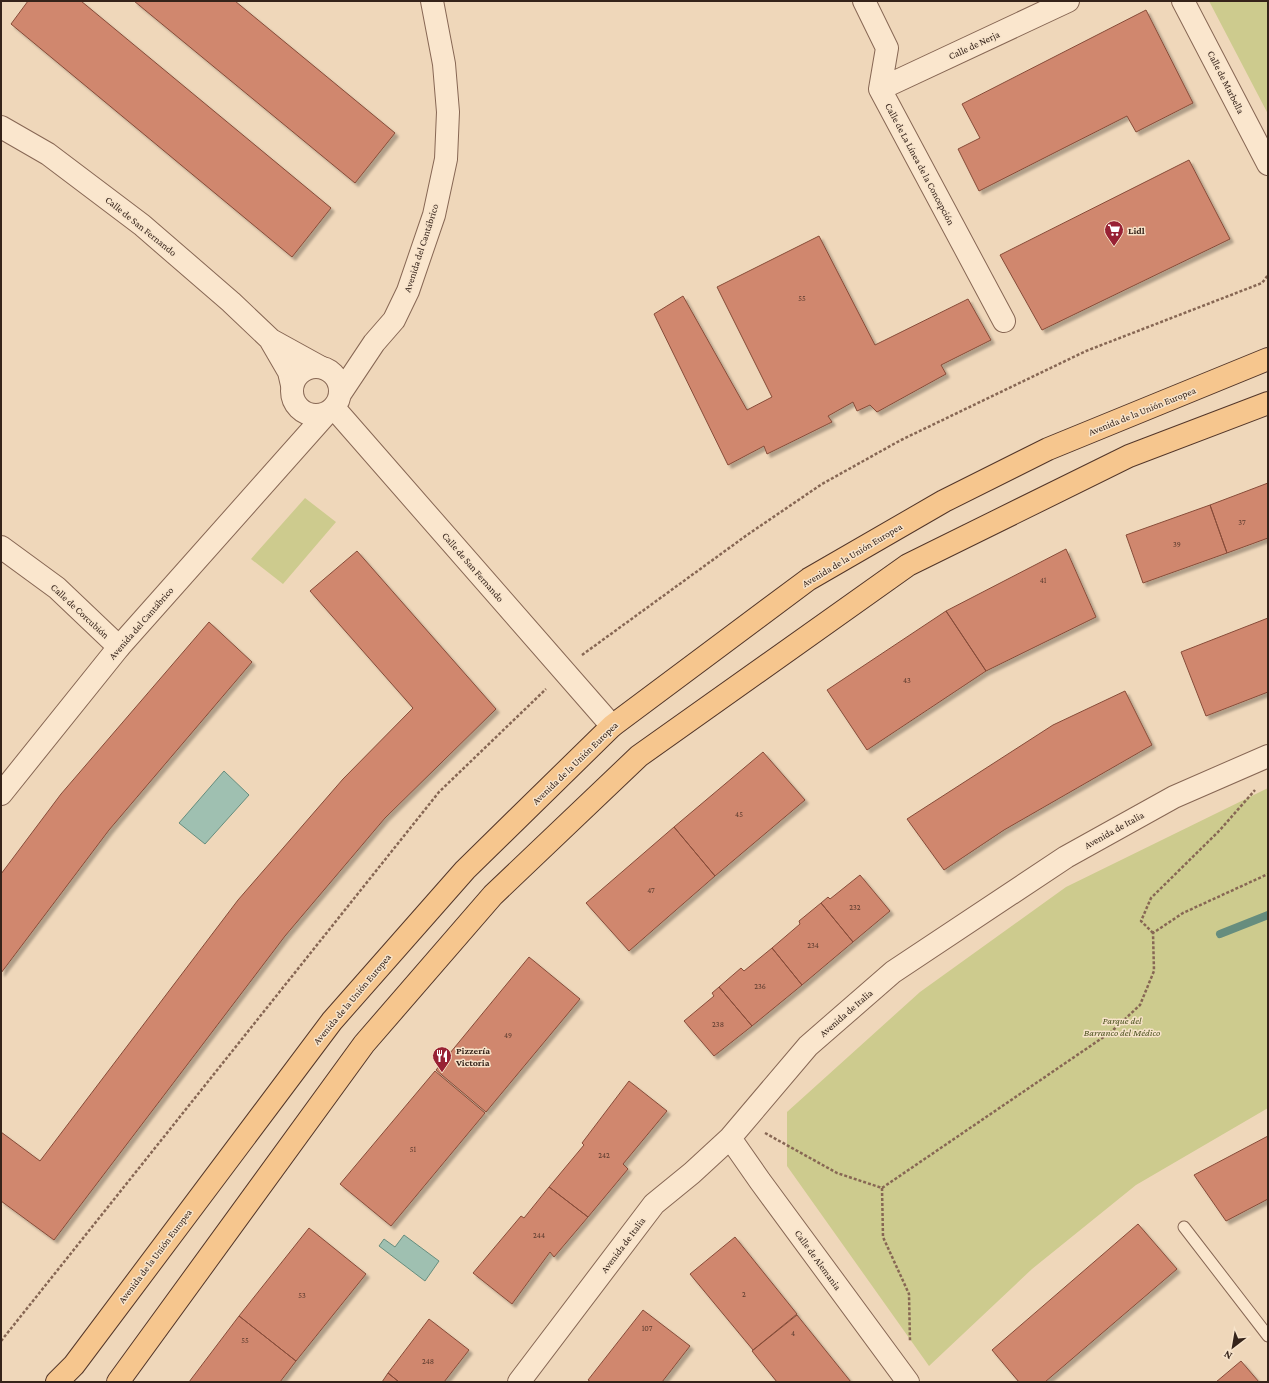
<svg xmlns="http://www.w3.org/2000/svg" width="1269" height="1383" font-family="'Crimson Pro',serif">
	<style>
		.green { fill: #cdcb8e }
		.water { fill: #9fc0b1; stroke: #668d7e }
		.lines { fill: none; stroke-linecap: round; stroke-linejoin: round }
		.stream { stroke: #668d7e; stroke-width: 8 }
		.building { fill: #d0876e; stroke: #874c39; filter: url(#shadow) }
		.service-casing { stroke: #876754; stroke-width: 13 }
		.minor-casing { stroke: #876754; stroke-width: 24 }
		.tertiary-casing { stroke: #876754; stroke-width: 24 }
		.primary-casing { stroke: #533629; stroke-width: 24 }
		.path { stroke: #876754; stroke-width: 2.5; stroke-dasharray: 3 2; stroke-linecap: butt }
		.service { stroke: #fae6cd; stroke-width: 11 }
		.minor { stroke: #fae6cd; stroke-width: 22 }
		.tertiary { stroke: #fae6cd; stroke-width: 22 }
		.primary { stroke: #f6c68e; stroke-width: 22 }
		.labels { text-anchor: middle; dominant-baseline: central; stroke-width: 3; stroke-linejoin: round; paint-order: stroke }
		.number-label { font-size: 8px; fill: #5c3c2f }
		.street-label { font-size: 10px; fill: #35231a; stroke: #f7e3ca }
		.poi-label { font-size: 10px; font-weight: bold; fill: #35231a; stroke: #f7e3ca; text-anchor: start }
		.park-label { font-size: 10px; font-style: italic; fill: #4d521f; stroke: #f7e3ca }
	</style>
	<defs>
		<filter id="shadow"><feDropShadow dx="3.5" dy="3.5" stdDeviation="1" flood-color="#0004"/></filter>
	</defs>
	<rect width="100%" height="100%" fill="#efd7ba"/>
	<!-- green -->
	<path class="green" d="M 1209,1 L 1268,1 L 1268,114 Z
		M 305,498 L 336,522 L 283,584 L 251,559 Z
		M 1268,788 L 1268,1108 L 1136,1185 L 1032,1269 L 929,1366 L 787,1166 L 787,1112 L 920,992 L 1066,887 Z"/>
	<!-- water -->
	<path class="water" d="M 224,771 L 249,795 L 205,844 L 179,823 Z
		M 404,1235 L 439,1261 L 425,1281 L 379,1246 L 384,1239 L 395,1247 Z"/>
	<g class="lines">
		<!-- stream -->
		<path class="stream" d="M 1220,934 L 1268,915"/>
	</g>
	<!-- building -->
	<path class="building" d="M 28,1 L 81,1 L 331,208 L 292,257 L 11,24 Z
		M 134,1 L 235,1 L 395,133 L 355,183 Z
		M 1146,10 L 1193,103 L 1136,132 L 1127,116 L 979,191 L 958,149 L 980,138 L 962,104 Z
		M 1189,160 L 1230,239 L 1042,330 L 1000,255 Z
		M 819,236 L 875,345 L 968,299 L 991,340 L 941,365 L 946,374 L 877,412 L 870,405 L 857,411 L 853,402 L 828,416 L 832,422 L 767,454 L 764,446 L 728,465 L 654,314 L 683,296 L 747,410 L 772,397 L 717,287 Z
		M 1268,483 L 1268,538 L 1227,553 L 1210,505 Z
		M 1210,505 L 1227,553 L 1143,583 L 1126,535 Z
		M 1066,549 L 1096,617 L 986,671 L 946,611 Z
		M 357,551 L 496,709 L 385,818 L 285,936 L 54,1240 L 1,1201 L 1,1132 L 40,1161 L 238,900 L 343,779 L 413,708 L 310,591 Z
		M 946,611 L 986,671 L 867,750 L 827,690 Z
		M 1268,618 L 1268,692 L 1206,716 L 1181,652 Z
		M 209,622 L 252,662 L 109,830 L 1,973 L 1,874 L 61,794 Z
		M 1125,691 L 1152,745 L 1004,830 L 944,870 L 907,819 L 1053,725 Z
		M 763,752 L 805,800 L 715,876 L 674,827 Z
		M 674,827 L 715,876 L 629,951 L 586,903 Z
		M 860,875 L 890,911 L 853,942 L 821,903 L 828,897 L 830,899 Z
		M 821,903 L 853,942 L 802,985 L 772,948 L 800,924 L 799,921 Z
		M 772,948 L 802,985 L 752,1026 L 719,987 L 741,968 L 744,971 Z
		M 529,957 L 580,999 L 486,1112 L 436,1070 Z
		M 719,987 L 752,1026 L 714,1056 L 684,1021 L 714,996 L 712,993 Z
		M 435,1071 L 485,1113 L 391,1226 L 340,1184 Z
		M 629,1081 L 667,1111 L 623,1164 L 628,1169 L 588,1217 L 549,1187 L 584,1145 L 582,1143 Z
		M 1268,1136 L 1268,1199 L 1226,1221 L 1194,1175 Z
		M 549,1187 L 588,1217 L 554,1257 L 550,1252 L 512,1304 L 473,1273 L 521,1216 L 524,1218 Z
		M 1138,1224 L 1177,1269 L 1045,1382 L 1019,1382 L 992,1350 Z
		M 309,1228 L 366,1274 L 296,1361 L 239,1316 Z
		M 735,1237 L 797,1314 L 753,1350 L 690,1274 Z
		M 643,1310 L 690,1346 L 662,1382 L 591,1382 L 588,1380 Z
		M 797,1315 L 851,1382 L 777,1382 L 752,1351 Z
		M 239,1316 L 296,1361 L 280,1382 L 189,1382 Z
		M 429,1319 L 469,1350 L 444,1382 L 399,1382 L 388,1373 Z
		M 1241,1361 L 1259,1382 L 1216,1382 Z
		M 388,1373 L 399,1382 L 382,1382 Z"/>
	<g class="lines">
		<defs>
			<path id="service" d="M 1184,1227 L 1268,1336"/>
			<path id="minor" d="M 864,1 L 887,48 L 880,89 L 1004,321
				M 880,89 L 1068,1
				M 1,127 L 48,154 L 142,225 L 231,302 L 271,340 L 320,367
				M 271,341 L 289,372 L 292,385
				M 334,408 L 612,726
				M 1,547 L 57,588 L 119,647
				M 730,1138 L 760,1181 L 908,1382
				M 519,1382 L 654,1204 L 692,1173 L 730,1138 L 808,1046 L 893,972 L 1066,857 L 1174,797 L 1268,756"/>
			<path id="tertiary" d="M 1183,1 L 1268,164
				M292 391a24 24 0 1 1 48 0a24 24 0 1 1-48 0Z
				M 340,394 L 374,343 L 394,320 L 408,291 L 434,215 L 446,159 L 448,112 L 444,64 L 432,1
				M 1,794 L 119,647 L 327,413"/>
			<path id="primary" d="M 57,1382 L 74,1365 L 332,1021 L 465,870 L 612,726 L 809,579 L 944,501 L 1048,449 L 1268,359
				M 118,1382 L 364,1044 L 493,895 L 639,756 L 908,565 L 1129,456 L 1268,403"/>
		</defs>
		<!-- service casing -->
		<use href="#service" class="service-casing"/>
		<!-- minor casing -->
		<use href="#minor" class="minor-casing"/>
		<!-- tertiary casing -->
		<use href="#tertiary" class="tertiary-casing"/>
		<!-- primary casing -->
		<use href="#primary" class="primary-casing"/>
		<!-- path -->
		<path class="path" d="M 582,655 L 747,535 L 822,484 L 901,440 L 1086,351 L 1262,283 L 1268,275
			M 1153,933 L 1141,921 L 1151,898 L 1220,830 L 1255,790
			M 765,1133 L 837,1173 L 882,1188 L 1111,1032 L 1140,1005 L 1154,971 L 1153,933 L 1183,913 L 1268,874
			M 882,1188 L 883,1237 L 909,1294 L 910,1342
			M 1,1341 L 439,792 L 546,689"/>
		<!-- service -->
		<use href="#service" class="service"/>
		<!-- minor -->
		<use href="#minor" class="minor"/>
		<!-- tertiary -->
		<use href="#tertiary" class="tertiary"/>
		<!-- primary -->
		<use href="#primary" class="primary"/>
	</g>
	<!-- icons -->
	<defs>
		<symbol id="supermarket-pin" viewBox="-11 -11 22 30"><path d="M0 17L-7.5 6A9.5 9.5 0 1 1 7.5 6Z" fill="#982134" stroke="#f7e3ca"/><path d="M-6-5.5h2.5l.6 2H6L4.5 2H-2.5L-4.4-4H-6ZM-1.5 3.2a1.3 1.3 0 1 0 .1 0ZM3 3.2a1.3 1.3 0 1 0 .1 0Z" fill="#fff"/></symbol>
		<symbol id="restaurant-pin" viewBox="-11 -11 22 30"><path d="M0 17L-7.5 6A9.5 9.5 0 1 1 7.5 6Z" fill="#982134" stroke="#f7e3ca"/><path d="M-5-6h1v4h1v-4h1v4h1v-4h1v5L-1.5 .5V6h-2V.5L-5-1ZM5-6V6H3V1.5H1.5Q1.5-4 5-6Z" fill="#fff"/></symbol>
	</defs>
	<g fill-rule="evenodd">
		<use href="#supermarket-pin" x="1103" y="219" width="22" height="30"/>
		<use href="#restaurant-pin" x="431" y="1045" width="22" height="30"/>
	</g>
	<g class="labels">
		<!-- number labels -->
		<g class="number-label">
			<text x="802" y="298">55</text>
			<text x="1242" y="522">37</text>
			<text x="1177" y="544">39</text>
			<text x="1043" y="580">41</text>
			<text x="907" y="680">43</text>
			<text x="739" y="814">45</text>
			<text x="651" y="890">47</text>
			<text x="855" y="907">232</text>
			<text x="813" y="945">234</text>
			<text x="760" y="986">236</text>
			<text x="718" y="1024">238</text>
			<text x="508" y="1035">49</text>
			<text x="413" y="1149">51</text>
			<text x="604" y="1155">242</text>
			<text x="539" y="1235">244</text>
			<text x="744" y="1294">2</text>
			<text x="302" y="1295">53</text>
			<text x="647" y="1328">107</text>
			<text x="793" y="1333">4</text>
			<text x="245" y="1340">55</text>
			<text x="428" y="1361">248</text>
		</g>
		<!-- street labels -->
		<g class="street-label">
			<text transform="translate(974 45) rotate(-25)">Calle de Nerja</text>
			<text transform="translate(1226 82) rotate(63)">Calle de Marbella</text>
			<text transform="translate(920 164) rotate(62)">Calle de La Línea de la Concepción</text>
			<text transform="translate(141 226) rotate(39)">Calle de San Fernando</text>
			<text transform="translate(421 248) rotate(-72)">Avenida del Cantábrico</text>
			<text transform="translate(1142 411) rotate(-22)">Avenida de la Unión Europea</text>
			<text transform="translate(852 555) rotate(-31)">Avenida de la Unión Europea</text>
			<text transform="translate(473 567) rotate(49)">Calle de San Fernando</text>
			<text transform="translate(80 611) rotate(43)">Calle de Corcubión</text>
			<text transform="translate(141 623) rotate(-49)">Avenida del Cantábrico</text>
			<text transform="translate(575 763) rotate(-44)">Avenida de la Unión Europea</text>
			<text transform="translate(1114 830) rotate(-29)">Avenida de Italia</text>
			<text transform="translate(352 999) rotate(-50)">Avenida de la Unión Europea</text>
			<text transform="translate(846 1013) rotate(-41)">Avenida de Italia</text>
			<text transform="translate(623 1245) rotate(-53)">Avenida de Italia</text>
			<text transform="translate(155 1256) rotate(-53)">Avenida de la Unión Europea</text>
			<text transform="translate(818 1260) rotate(54)">Calle de Alemania</text>
		</g>
		<!-- poi labels -->
		<g class="poi-label">
			<text x="1128" y="230">Lidl</text>
			<text x="456" y="1050">Pizzería<tspan x="456" dy="12">Victoria</tspan></text>
		</g>
		<!-- park labels -->
		<g class="park-label">
			<text x="1122" y="1020">Parque del<tspan x="1122" dy="12">Barranco del Médico</tspan></text>
		</g>
	</g>
	<!-- border -->
	<rect width="1269" height="1383" fill="none" stroke="#35231a" stroke-width="4"/>
	<!-- north arrow -->
	<g transform="translate(1233 1347) rotate(211)" stroke="#f7e3ca" stroke-width="3" paint-order="stroke">
	<path d="M0-3L7 15L0 10L-7 15Z" fill="#35231a"/>
	<text y="-6" font-size="11" font-weight="bold" text-anchor="middle" fill="#35231a">N</text>
	</g>
</svg>
